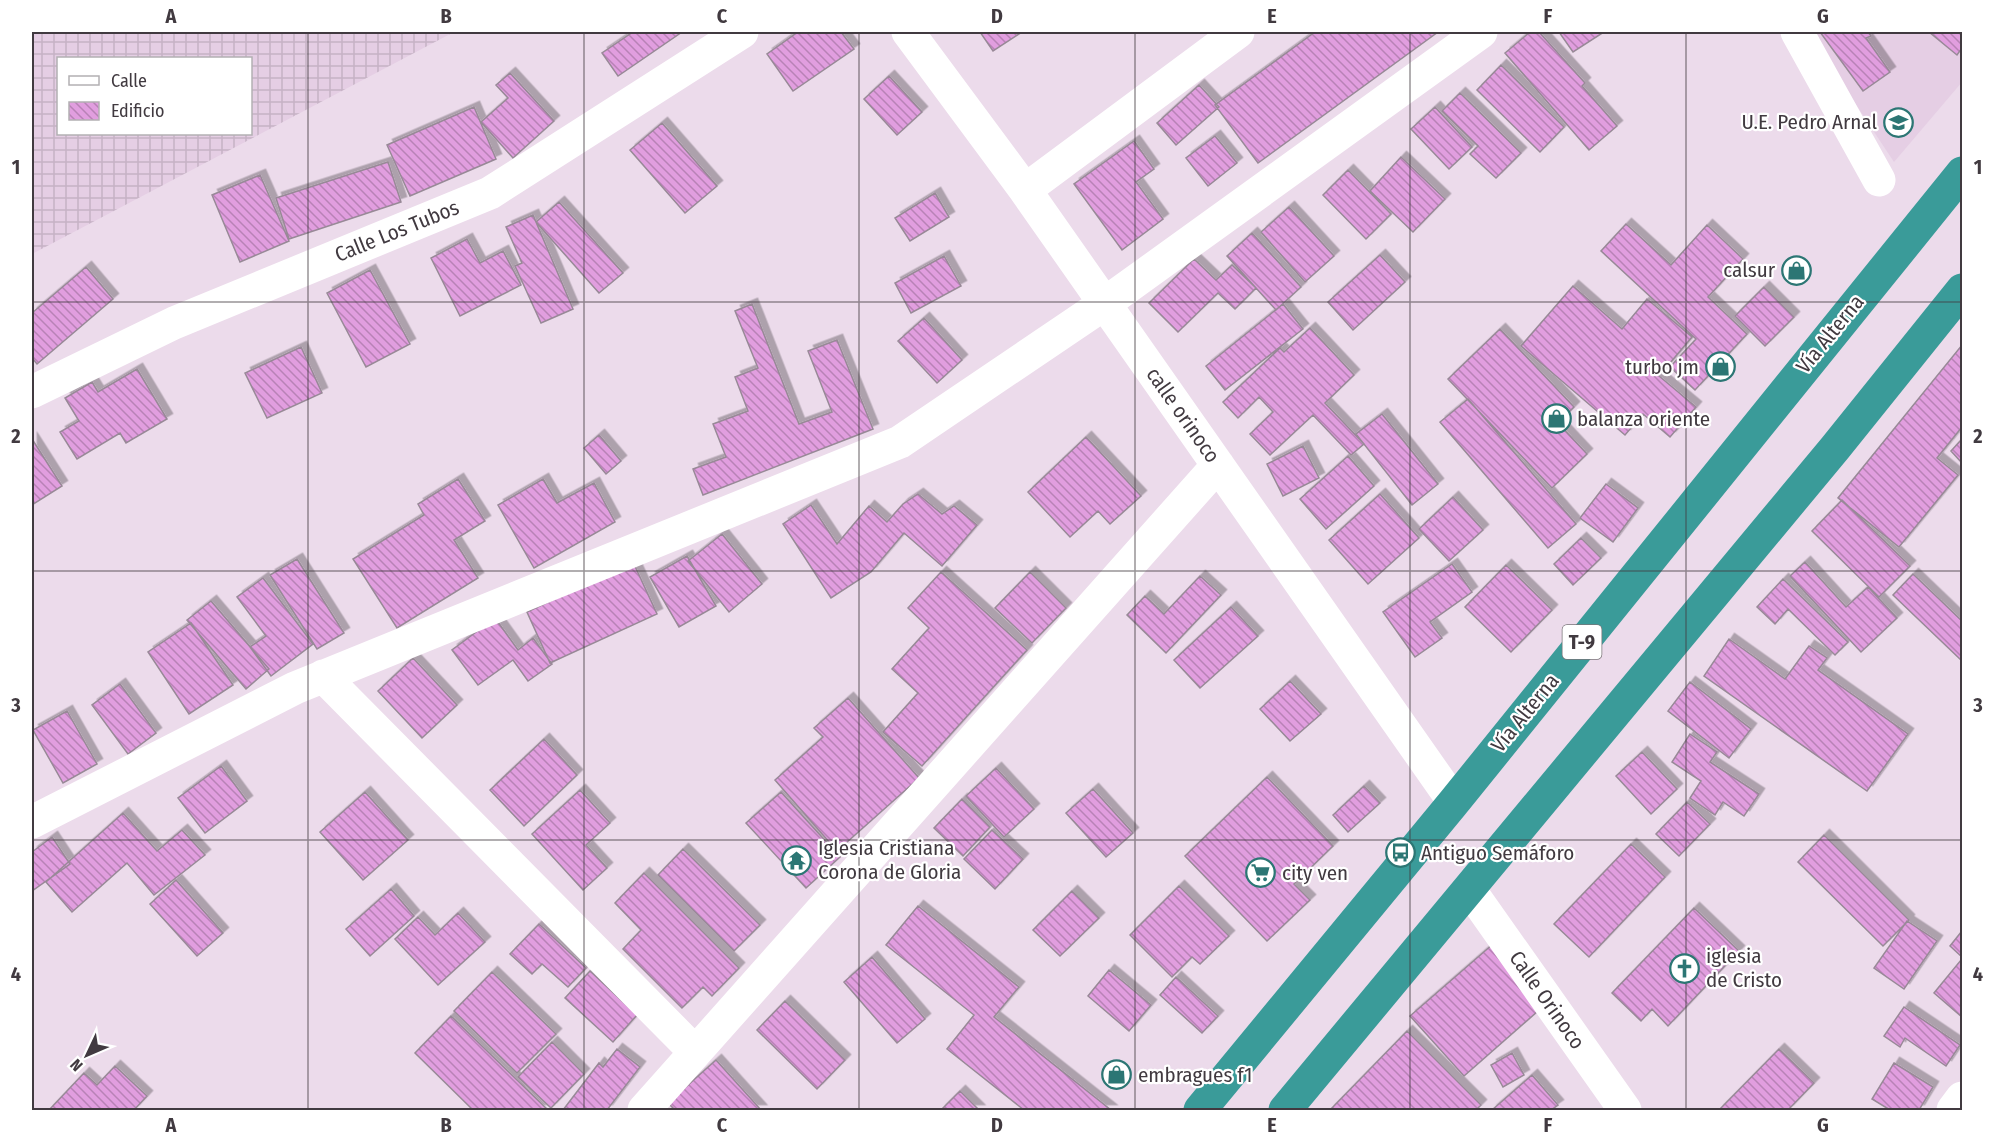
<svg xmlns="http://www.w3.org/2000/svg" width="1994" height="1142" font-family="'Fira Sans Condensed',sans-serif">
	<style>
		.built { fill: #e5cee4 }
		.industrial { fill: url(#industrial-grid); fill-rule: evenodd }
		.building { fill: url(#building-back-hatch); stroke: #988997; stroke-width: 1.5; filter: url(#shadow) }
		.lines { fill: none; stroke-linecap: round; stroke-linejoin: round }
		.minor { stroke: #fff; stroke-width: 33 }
		.highway { stroke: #3a9b99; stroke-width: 33 }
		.grid { fill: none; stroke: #413a40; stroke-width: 1.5; stroke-opacity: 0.55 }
		.labels { text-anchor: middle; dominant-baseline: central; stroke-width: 4.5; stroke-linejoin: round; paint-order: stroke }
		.shield { fill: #fff; stroke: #7a7579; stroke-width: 1.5 }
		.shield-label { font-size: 20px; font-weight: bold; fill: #413a40 }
		.poi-label { font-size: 21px; fill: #413a40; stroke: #fff; text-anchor: start }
		.street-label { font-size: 21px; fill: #413a40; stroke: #fff }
		.neatline { fill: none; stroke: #413a40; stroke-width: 2 }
		.grid-label { font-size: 20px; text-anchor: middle; font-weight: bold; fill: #413a40 }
	</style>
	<defs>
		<pattern id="industrial-grid" width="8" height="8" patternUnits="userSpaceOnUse" patternTransform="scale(1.5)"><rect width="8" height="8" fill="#e5cee4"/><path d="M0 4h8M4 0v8" fill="none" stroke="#c6b2c5"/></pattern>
		<pattern id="building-back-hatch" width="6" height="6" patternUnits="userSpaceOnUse" patternTransform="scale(1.5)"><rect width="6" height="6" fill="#e19edf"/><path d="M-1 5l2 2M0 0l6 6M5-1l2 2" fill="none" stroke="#b882b6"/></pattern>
		<filter id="shadow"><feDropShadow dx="5.5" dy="-5.5" stdDeviation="0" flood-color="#0004"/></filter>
	</defs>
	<rect width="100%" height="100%" fill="#ecdbeb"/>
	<!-- built -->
	<path class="built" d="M 1808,32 L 1962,32 L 1962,82 L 1894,162 Z"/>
	<!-- industrial -->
	<path class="industrial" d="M 32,32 L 454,32 L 32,254 ZM 58,58 L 250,58 L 250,134 L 58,134 Z"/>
	<!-- building -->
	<path class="building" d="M 633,32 L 682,32 L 618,76 L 602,53 Z
		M 798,32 L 841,32 L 854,49 L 793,91 L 767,54 Z
		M 980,32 L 1022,32 L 993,51 Z
		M 1315,32 L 1438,32 L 1258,163 L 1215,105 Z
		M 1530,32 L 1539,32 L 1585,83 L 1582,86 L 1617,126 L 1589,150 L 1505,53 Z
		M 1559,32 L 1604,32 L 1573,52 Z
		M 1820,32 L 1868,32 L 1871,36 L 1866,38 L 1890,72 L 1863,91 Z
		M 1929,32 L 1962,32 L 1962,48 L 1957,55 Z
		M 1501,65 L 1564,127 L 1540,152 L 1477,90 Z
		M 510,73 L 554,121 L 513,158 L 481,122 L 508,98 L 496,85 Z
		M 889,76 L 922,112 L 897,135 L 864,99 Z
		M 1199,85 L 1219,107 L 1176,145 L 1157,123 Z
		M 1460,93 L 1521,153 L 1496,178 L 1470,154 L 1478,146 L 1442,111 Z
		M 474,107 L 496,159 L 410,196 L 387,145 Z
		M 1435,107 L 1472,147 L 1449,169 L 1411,129 Z
		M 662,123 L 717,186 L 685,213 L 630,150 Z
		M 1215,136 L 1237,163 L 1208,186 L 1186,158 Z
		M 1134,141 L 1154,169 L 1136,182 L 1163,219 L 1122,250 L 1074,184 Z
		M 1401,157 L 1445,199 L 1413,232 L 1370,191 Z
		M 388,162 L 401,202 L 289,239 L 276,198 Z
		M 1348,170 L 1391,214 L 1366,239 L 1323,195 Z
		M 260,175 L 289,241 L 240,262 L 212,195 Z
		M 935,193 L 949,217 L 910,241 L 895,218 Z
		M 559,202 L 623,273 L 599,293 L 536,222 Z
		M 1289,207 L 1334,256 L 1305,282 L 1261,232 Z
		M 533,215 L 573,309 L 541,323 L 515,266 L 522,263 L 506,227 Z
		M 1626,224 L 1671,265 L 1707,225 L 1743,259 L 1708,297 L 1747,334 L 1695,390 L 1670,367 L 1696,339 L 1601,251 Z
		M 1252,233 L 1301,287 L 1276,310 L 1227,256 Z
		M 467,239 L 480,263 L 503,251 L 521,285 L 460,316 L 431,258 Z
		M 1380,255 L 1405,282 L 1353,330 L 1328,302 Z
		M 944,256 L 961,286 L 911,313 L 895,283 Z
		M 1194,259 L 1216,280 L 1232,265 L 1256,288 L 1235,309 L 1218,293 L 1178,332 L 1149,303 Z
		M 86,267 L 113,299 L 37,364 L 32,358 L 32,313 Z
		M 370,270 L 410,344 L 366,367 L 327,293 Z
		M 1573,286 L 1622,329 L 1647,299 L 1692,337 L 1659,376 L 1696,407 L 1670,437 L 1643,414 L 1625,435 L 1521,346 Z
		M 1764,287 L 1794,317 L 1765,346 L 1735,316 Z
		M 752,304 L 799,424 L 832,412 L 808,351 L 837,340 L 873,429 L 703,495 L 693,469 L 726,457 L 713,424 L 748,411 L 735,377 L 758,368 L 735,311 Z
		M 1283,304 L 1303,329 L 1225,390 L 1206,366 Z
		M 924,318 L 962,360 L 937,383 L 898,341 Z
		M 1310,328 L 1354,375 L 1325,403 L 1364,444 L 1351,455 L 1313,415 L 1270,455 L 1250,434 L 1273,412 L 1259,397 L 1238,418 L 1223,402 L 1280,348 L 1284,352 Z
		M 1500,329 L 1574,407 L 1558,423 L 1587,454 L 1552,488 L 1448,379 Z
		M 1962,345 L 1962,427 L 1937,458 L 1958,475 L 1899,547 L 1838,498 Z
		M 301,347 L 322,393 L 267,418 L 245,373 Z
		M 137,369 L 167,419 L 126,443 L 120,433 L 77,459 L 60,432 L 79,421 L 65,398 L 92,382 L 98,392 Z
		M 1468,399 L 1576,524 L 1548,548 L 1440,422 Z
		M 1382,414 L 1438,484 L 1412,505 L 1356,434 Z
		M 599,435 L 621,461 L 606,474 L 584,448 Z
		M 1086,437 L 1141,496 L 1110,524 L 1098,511 L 1070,537 L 1028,492 Z
		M 32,439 L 62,486 L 32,505 Z
		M 1962,439 L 1962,463 L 1951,451 Z
		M 1303,446 L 1319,478 L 1283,496 L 1267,464 Z
		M 1348,456 L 1374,486 L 1326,529 L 1300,499 Z
		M 458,479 L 485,521 L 454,540 L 478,578 L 397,628 L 353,559 L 424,515 L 418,504 Z
		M 543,479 L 557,503 L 594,483 L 615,522 L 534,568 L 498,505 Z
		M 1606,484 L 1638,508 L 1613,542 L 1580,518 Z
		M 918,494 L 942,514 L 954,506 L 977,525 L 942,566 L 904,533 L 871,572 L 831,598 L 783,524 L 811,505 L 837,544 L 869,506 L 887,522 L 903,504 Z
		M 1380,494 L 1419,538 L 1368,584 L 1329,540 Z
		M 1453,497 L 1483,530 L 1449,561 L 1419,529 Z
		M 1842,500 L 1910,566 L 1879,597 L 1812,531 Z
		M 722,534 L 762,584 L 729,612 L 688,561 Z
		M 1581,538 L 1601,558 L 1573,585 L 1554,564 Z
		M 687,556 L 716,606 L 679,627 L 650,577 Z
		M 297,559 L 344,633 L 317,649 L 270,575 Z
		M 633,562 L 657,614 L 550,663 L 527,612 Z
		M 1805,562 L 1846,607 L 1868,587 L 1897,618 L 1861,652 L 1790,576 Z
		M 1452,564 L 1472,592 L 1430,622 L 1442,638 L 1415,657 L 1383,612 Z
		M 1506,565 L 1552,610 L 1511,652 L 1465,607 Z
		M 941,572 L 1027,650 L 922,766 L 883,732 L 918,693 L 892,669 L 929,628 L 908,608 Z
		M 1030,572 L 1066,608 L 1032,643 L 995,608 Z
		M 1913,574 L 1962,621 L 1962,661 L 1893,595 Z
		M 1200,576 L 1221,595 L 1166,653 L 1127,615 L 1145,596 L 1164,614 Z
		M 263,578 L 313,644 L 271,676 L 250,647 L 266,636 L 237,597 Z
		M 1783,579 L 1848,642 L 1835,655 L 1788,609 L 1775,624 L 1757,607 Z
		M 211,601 L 269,669 L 246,689 L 187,620 Z
		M 1231,607 L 1258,636 L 1200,688 L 1174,660 Z
		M 495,618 L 518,650 L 533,638 L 552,664 L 528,681 L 513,660 L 478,685 L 452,650 Z
		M 191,623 L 233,685 L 189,714 L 148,652 Z
		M 1729,639 L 1785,679 L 1809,646 L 1827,658 L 1818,670 L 1908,734 L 1867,791 L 1704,676 Z
		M 413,658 L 457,705 L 422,738 L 378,691 Z
		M 1290,681 L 1321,714 L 1290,741 L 1260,709 Z
		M 1690,682 L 1751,729 L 1729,758 L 1668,711 Z
		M 120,684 L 156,733 L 128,754 L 92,705 Z
		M 848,698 L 919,778 L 837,851 L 775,780 L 823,737 L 814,728 Z
		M 67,711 L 97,764 L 63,783 L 33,730 Z
		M 1690,734 L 1717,752 L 1710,762 L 1759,794 L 1744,816 L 1723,802 L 1715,815 L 1690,798 L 1701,781 L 1672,762 Z
		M 544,739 L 577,775 L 524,826 L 490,790 Z
		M 1642,752 L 1677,789 L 1651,814 L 1616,776 Z
		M 221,766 L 247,801 L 205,833 L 178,798 Z
		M 996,768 L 1034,809 L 1004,837 L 966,796 Z
		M 1267,777 L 1333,846 L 1294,884 L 1310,900 L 1267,941 L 1185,856 Z
		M 1364,786 L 1380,803 L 1348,832 L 1333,815 Z
		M 1093,789 L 1133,833 L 1106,857 L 1066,813 Z
		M 580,790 L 610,823 L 586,845 L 607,868 L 583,890 L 532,834 Z
		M 365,792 L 408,840 L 363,880 L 320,832 Z
		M 781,792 L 840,857 L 806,888 L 746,823 Z
		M 962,799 L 990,827 L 963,856 L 934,828 Z
		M 1687,802 L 1710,824 L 1679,856 L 1656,834 Z
		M 123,813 L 157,851 L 182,830 L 205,855 L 154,895 L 127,863 L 72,912 L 46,882 Z
		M 992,830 L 1023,859 L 995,889 L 964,859 Z
		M 1824,835 L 1909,920 L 1883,946 L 1798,862 Z
		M 52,837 L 70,864 L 32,891 L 32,852 Z
		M 1631,844 L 1665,877 L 1589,957 L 1554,924 Z
		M 683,849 L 760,925 L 734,951 L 658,875 Z
		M 644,873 L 739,968 L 712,996 L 703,987 L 682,1008 L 623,949 L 641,930 L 615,903 Z
		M 176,880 L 223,933 L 197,956 L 150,904 Z
		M 1179,886 L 1229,936 L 1200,964 L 1192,957 L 1172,977 L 1130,935 Z
		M 391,889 L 414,916 L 370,956 L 346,929 Z
		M 1072,891 L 1099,918 L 1060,956 L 1033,930 Z
		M 918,906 L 1019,987 L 994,1017 L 1111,1110 L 1024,1110 L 947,1049 L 974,1015 L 886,945 Z
		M 1694,908 L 1739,951 L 1668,1026 L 1652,1009 L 1641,1021 L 1612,993 Z
		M 458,913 L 485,942 L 438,985 L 395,939 L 418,917 L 435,935 Z
		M 1907,921 L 1937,941 L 1904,989 L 1874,968 Z
		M 539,924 L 586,968 L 568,987 L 542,964 L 532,974 L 510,954 Z
		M 1962,931 L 1962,957 L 1950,946 Z
		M 1493,944 L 1546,1004 L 1464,1076 L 1410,1016 Z
		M 872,957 L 925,1019 L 897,1043 L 844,982 Z
		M 1961,960 L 1962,962 L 1962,1017 L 1934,993 Z
		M 1109,970 L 1151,1005 L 1129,1031 L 1088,996 Z
		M 590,971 L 637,1015 L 613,1042 L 565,998 Z
		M 492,972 L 556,1034 L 517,1073 L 454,1011 Z
		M 1176,977 L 1218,1016 L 1202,1033 L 1160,995 Z
		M 785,1001 L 845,1060 L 817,1089 L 757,1030 Z
		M 1904,1007 L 1960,1045 L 1946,1066 L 1905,1038 L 1900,1047 L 1884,1036 Z
		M 451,1016 L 548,1110 L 473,1110 L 415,1053 Z
		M 1407,1031 L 1481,1105 L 1476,1110 L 1330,1110 Z
		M 552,1042 L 584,1074 L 551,1108 L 518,1077 Z
		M 617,1049 L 640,1067 L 607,1110 L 563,1110 L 599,1063 L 603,1067 Z
		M 1779,1049 L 1814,1083 L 1788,1110 L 1719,1110 Z
		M 1512,1053 L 1524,1075 L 1503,1087 L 1491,1065 Z
		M 716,1060 L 761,1110 L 675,1110 L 668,1103 Z
		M 1894,1063 L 1933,1087 L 1919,1110 L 1890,1110 L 1872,1099 Z
		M 115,1066 L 147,1096 L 134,1110 L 49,1110 L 84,1073 L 97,1085 Z
		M 1532,1075 L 1558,1105 L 1551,1110 L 1492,1110 Z
		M 960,1091 L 979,1110 L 941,1110 Z"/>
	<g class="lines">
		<!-- minor -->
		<path class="minor" d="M 908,32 L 1025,190 L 1454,802
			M 1797,32 L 1879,180
			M 1025,190 L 1238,32
			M 32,392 L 174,323 L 490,193 L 742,32
			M 323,676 L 695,1052
			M 32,822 L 295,688 L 900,442 L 1104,304 L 1481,32
			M 1469,889 L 1625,1110
			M 644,1110 L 1218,465
			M 1953,1110 L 1962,1098"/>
		<!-- highway -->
		<path class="highway" d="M 1200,1110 L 1454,802 L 1962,173
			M 1285,1110 L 1835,448 L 1962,290"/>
	</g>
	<!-- grid -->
	<path class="grid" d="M 308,32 L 308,1110M 584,32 L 584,1110M 859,32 L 859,1110M 1135,32 L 1135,1110M 1410,32 L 1410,1110M 1686,32 L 1686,1110M 32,302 L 1962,302M 32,571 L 1962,571M 32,840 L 1962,840"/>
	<!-- icons -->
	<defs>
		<symbol id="school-ring" viewBox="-11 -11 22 22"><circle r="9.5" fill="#fff" stroke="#2c7674" stroke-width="1.5"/><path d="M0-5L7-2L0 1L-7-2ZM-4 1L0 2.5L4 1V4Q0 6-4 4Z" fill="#2c7674"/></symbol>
		<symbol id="shop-ring" viewBox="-11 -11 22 22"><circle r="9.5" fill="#fff" stroke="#2c7674" stroke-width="1.5"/><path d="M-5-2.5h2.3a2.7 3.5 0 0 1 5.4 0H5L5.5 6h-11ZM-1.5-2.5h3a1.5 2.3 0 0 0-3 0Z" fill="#2c7674"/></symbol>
		<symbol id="bus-ring" viewBox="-11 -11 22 22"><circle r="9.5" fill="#fff" stroke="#2c7674" stroke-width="1.5"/><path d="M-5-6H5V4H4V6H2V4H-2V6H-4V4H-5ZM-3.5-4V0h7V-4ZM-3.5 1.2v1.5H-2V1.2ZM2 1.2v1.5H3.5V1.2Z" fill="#2c7674"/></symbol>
		<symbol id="temple-ring" viewBox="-11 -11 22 22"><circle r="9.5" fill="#fff" stroke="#2c7674" stroke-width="1.5"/><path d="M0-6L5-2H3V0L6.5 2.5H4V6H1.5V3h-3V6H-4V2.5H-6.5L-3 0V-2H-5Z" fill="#2c7674"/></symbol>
		<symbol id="supermarket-ring" viewBox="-11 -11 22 22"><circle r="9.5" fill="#fff" stroke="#2c7674" stroke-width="1.5"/><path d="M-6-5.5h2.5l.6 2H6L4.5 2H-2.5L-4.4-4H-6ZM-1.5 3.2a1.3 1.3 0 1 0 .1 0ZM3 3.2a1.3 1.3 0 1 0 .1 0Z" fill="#2c7674"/></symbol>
		<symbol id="church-ring" viewBox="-11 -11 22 22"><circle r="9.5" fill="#fff" stroke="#2c7674" stroke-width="1.5"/><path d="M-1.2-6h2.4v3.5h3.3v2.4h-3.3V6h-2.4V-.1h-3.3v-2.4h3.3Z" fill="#2c7674"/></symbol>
	</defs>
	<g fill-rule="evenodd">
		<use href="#school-ring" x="1882" y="106" width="33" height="33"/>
		<use href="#shop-ring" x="1780" y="254" width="33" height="33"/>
		<use href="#shop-ring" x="1704" y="350" width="33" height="33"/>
		<use href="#shop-ring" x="1540" y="402" width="33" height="33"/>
		<use href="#bus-ring" x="1384" y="836" width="33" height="33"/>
		<use href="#temple-ring" x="780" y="844" width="33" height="33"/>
		<use href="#supermarket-ring" x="1244" y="856" width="33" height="33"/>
		<use href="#church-ring" x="1668" y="952" width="33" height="33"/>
		<use href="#shop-ring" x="1100" y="1058" width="33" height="33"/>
	</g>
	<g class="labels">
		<!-- shield labels -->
		<rect class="shield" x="1562.5" y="625" width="39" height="34" rx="4.5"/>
		<g class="shield-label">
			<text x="1582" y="642">T-9</text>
		</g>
		<!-- poi labels -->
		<g class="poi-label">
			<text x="1877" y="122" text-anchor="end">U.E. Pedro Arnal</text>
			<text x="1775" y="270" text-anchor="end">calsur</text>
			<text x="1699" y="367" text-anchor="end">turbo jm</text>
			<text x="1577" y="419">balanza oriente</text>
			<text x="818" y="848">Iglesia Cristiana<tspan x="818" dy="24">Corona de Gloria</tspan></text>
			<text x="1421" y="853">Antiguo Semáforo</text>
			<text x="1282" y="873">city ven</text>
			<text x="1706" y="956">iglesia<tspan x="1706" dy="24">de Cristo</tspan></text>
			<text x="1138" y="1075">embragues f1</text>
		</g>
		<!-- street labels -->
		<g class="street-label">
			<text transform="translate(397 231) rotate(-22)">Calle Los Tubos</text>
			<text transform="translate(1830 334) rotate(-51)">Vía Alterna</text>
			<text transform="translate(1183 415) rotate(55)">calle orinoco</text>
			<text transform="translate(1525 713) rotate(-51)">Vía Alterna</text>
			<text transform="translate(1547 1000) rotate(55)">Calle Orinoco</text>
		</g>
	</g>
	<!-- border -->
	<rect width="1994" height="1142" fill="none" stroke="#ffffff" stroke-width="66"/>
	<!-- legend -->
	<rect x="57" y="57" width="195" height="78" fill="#ffffff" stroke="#b3b0b3" stroke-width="1.5"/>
	<rect x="69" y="76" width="30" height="9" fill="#ffffff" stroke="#b3b0b3" stroke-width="1.5"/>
	<text x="111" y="87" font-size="18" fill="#413a40">Calle</text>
	<rect x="69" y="102" width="30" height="18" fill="url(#building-back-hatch)" stroke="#b3b0b3" stroke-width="1.5"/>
	<text x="111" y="117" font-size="18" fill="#413a40">Edificio</text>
	<!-- north arrow -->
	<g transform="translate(87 1055) rotate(226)" stroke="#ffffff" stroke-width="4.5" paint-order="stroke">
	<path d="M0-4.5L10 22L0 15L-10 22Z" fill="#413a40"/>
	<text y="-9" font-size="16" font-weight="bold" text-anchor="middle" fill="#413a40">N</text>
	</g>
	<rect x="33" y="33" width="1928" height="1076" class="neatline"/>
	<g class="grid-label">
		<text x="171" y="23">A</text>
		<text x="446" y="23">B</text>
		<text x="722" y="23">C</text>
		<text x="997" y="23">D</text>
		<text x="1272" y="23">E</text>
		<text x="1548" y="23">F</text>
		<text x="1823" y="23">G</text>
		<text x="16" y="174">1</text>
		<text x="1978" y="174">1</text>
		<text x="16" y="443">2</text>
		<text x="1978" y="443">2</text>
		<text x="16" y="712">3</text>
		<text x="1978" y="712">3</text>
		<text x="16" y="981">4</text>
		<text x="1978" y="981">4</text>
		<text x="171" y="1132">A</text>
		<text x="446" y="1132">B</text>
		<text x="722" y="1132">C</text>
		<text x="997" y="1132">D</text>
		<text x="1272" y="1132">E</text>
		<text x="1548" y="1132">F</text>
		<text x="1823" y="1132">G</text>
	</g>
</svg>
